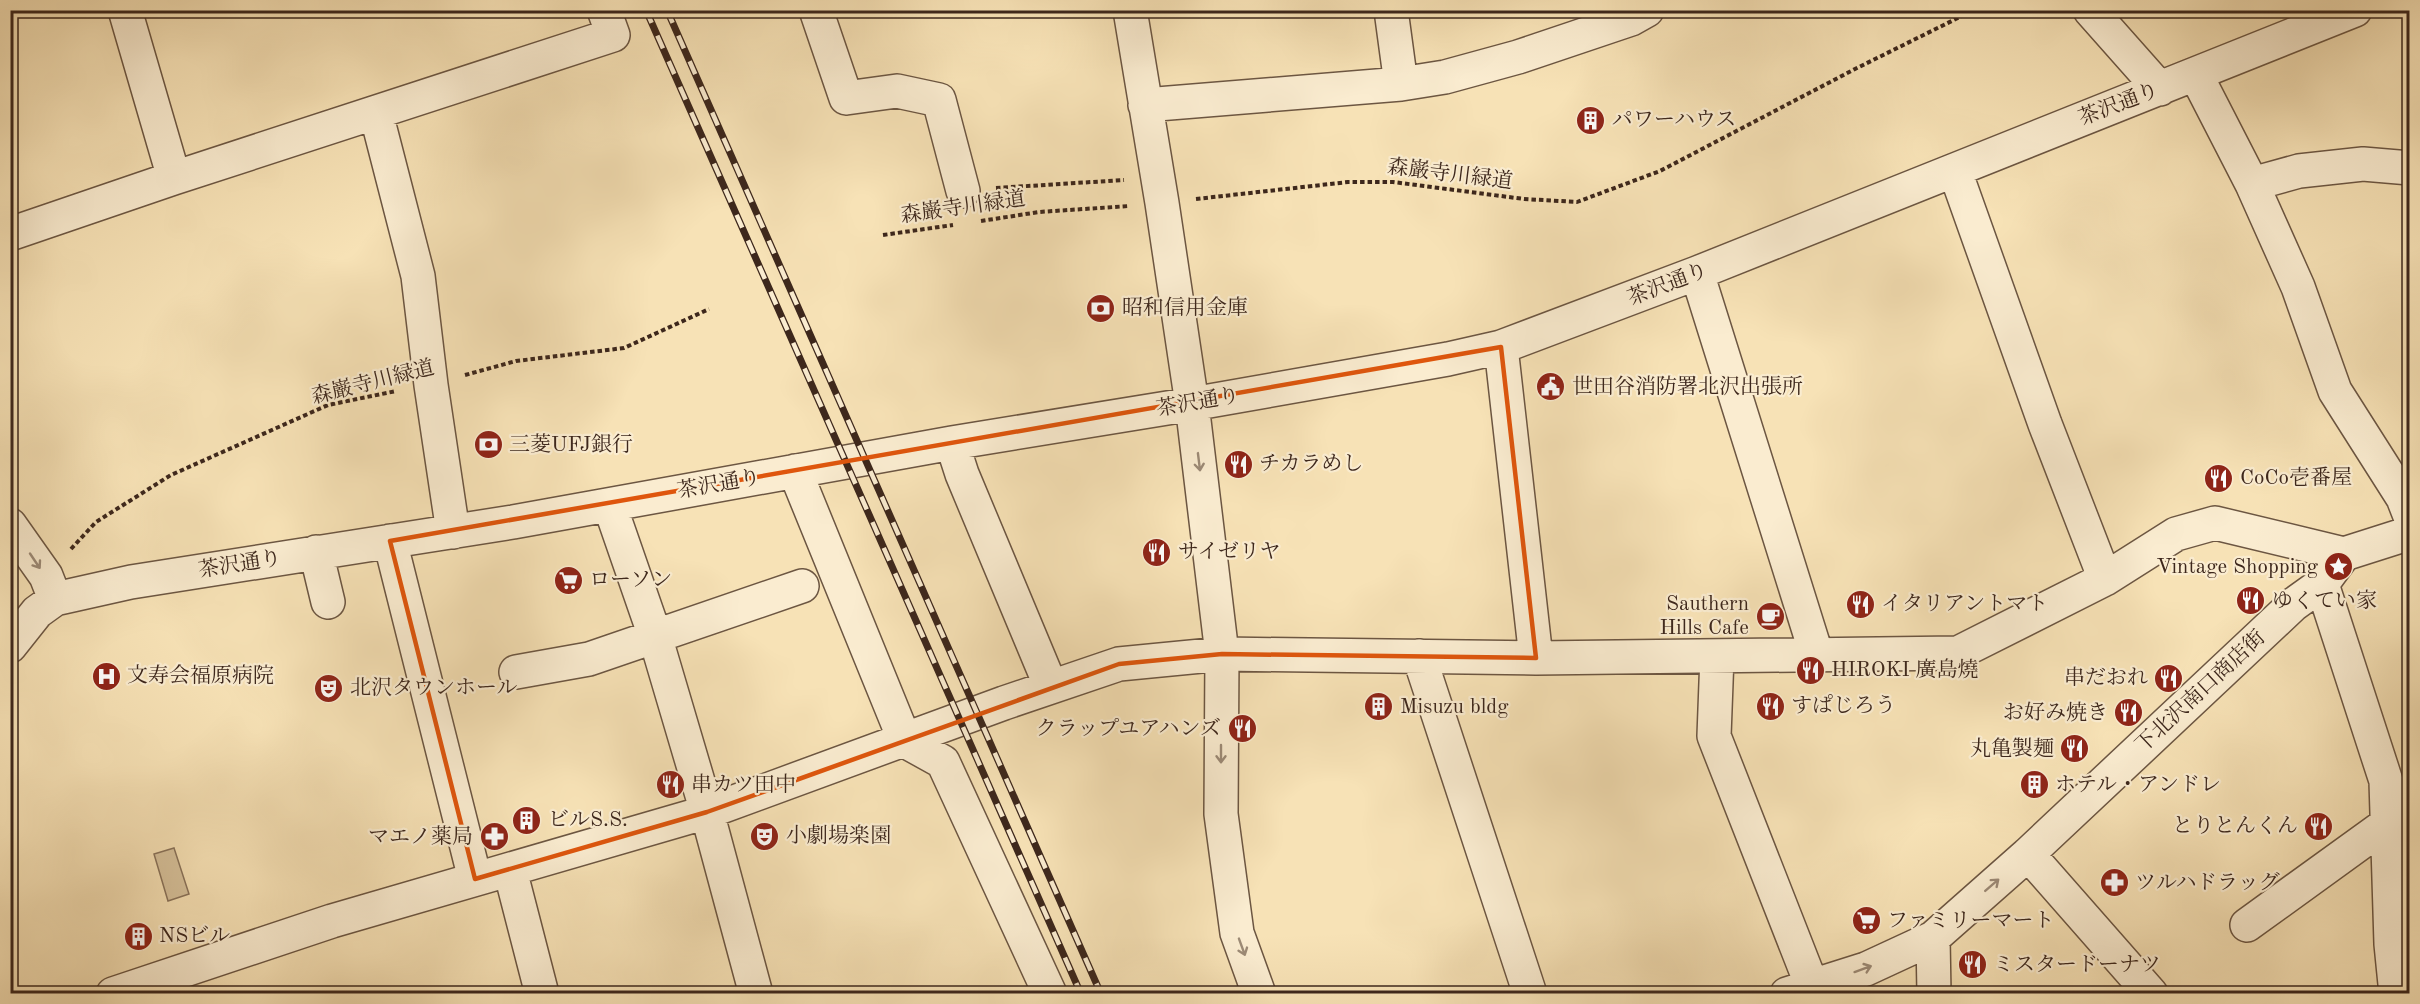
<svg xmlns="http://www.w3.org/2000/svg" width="2420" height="1004" font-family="'Old Standard TT','Noto Serif JP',serif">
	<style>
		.green { fill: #d7c29c; stroke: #8a745c; stroke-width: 1.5 }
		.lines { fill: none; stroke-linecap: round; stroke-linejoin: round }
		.minor-casing { stroke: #6c5642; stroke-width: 36 }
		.path { stroke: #3d271c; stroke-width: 4; stroke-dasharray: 4.5 3; stroke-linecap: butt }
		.minor { stroke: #faecd0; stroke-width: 33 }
		.rail-casing { stroke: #3d271c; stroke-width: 7 }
		.rail { stroke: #faecd0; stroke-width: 4.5; stroke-dasharray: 14; stroke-linecap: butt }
		.oneway { stroke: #9c8a76 }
		.marked { fill: none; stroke: #df560d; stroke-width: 4.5; stroke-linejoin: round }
		.labels { text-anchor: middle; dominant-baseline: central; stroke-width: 4.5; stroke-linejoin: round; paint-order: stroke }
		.street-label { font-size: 21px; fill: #3d271c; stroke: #faecd0 }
		.poi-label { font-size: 21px; fill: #3d271c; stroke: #faecd0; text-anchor: start }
	</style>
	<rect width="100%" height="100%" fill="#f7e2b6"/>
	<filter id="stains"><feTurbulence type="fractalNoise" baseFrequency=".00333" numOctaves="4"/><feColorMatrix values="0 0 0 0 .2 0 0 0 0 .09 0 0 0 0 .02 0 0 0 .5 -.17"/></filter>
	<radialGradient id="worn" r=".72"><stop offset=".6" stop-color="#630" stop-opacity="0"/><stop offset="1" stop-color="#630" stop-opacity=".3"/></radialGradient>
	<!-- green -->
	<path class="green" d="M 174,848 L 189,894 L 168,901 L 154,854 Z"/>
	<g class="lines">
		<defs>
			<path id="minor" d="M 125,10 L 174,178
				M 816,10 L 846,98 L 897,91 L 939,100 L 963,191
				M 1130,10 L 1162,203 L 1192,404 L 1222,654 L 1221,814 L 1237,933 L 1259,994
				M 1391,10 L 1401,84
				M 2090,10 L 2160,89
				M 2196,75 L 2252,184 L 2298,287 L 2335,391 L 2403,498 L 2410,516
				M 1145,105 L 1401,84 L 1445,77 L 1518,57 L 1631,19 L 1647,10
				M 376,113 L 418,276 L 431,385 L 453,532
				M 1955,171 L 2045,424 L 2105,579
				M 2252,184 L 2299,171 L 2363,164 L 2410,168
				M 10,234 L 174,178 L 613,35 L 604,10
				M 1697,273 L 1816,653
				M 1501,347 L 1536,658
				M 952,443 L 962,474 L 1051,687
				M 795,471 L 905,741 L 943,762 L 1050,994
				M 610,506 L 655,636 L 707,812 L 756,994
				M 10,525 L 46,576 L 55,599
				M 390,541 L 475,879
				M 316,552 L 328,602
				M 2322,584 L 2386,781 L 2391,944 L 2396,994
				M 10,646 L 37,612 L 55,599 L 131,582 L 513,522 L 952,443 L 1192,404 L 1448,359 L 1501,347 L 1697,273 L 2355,10
				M 1419,656 L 1530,994
				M 1717,656 L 1714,736 L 1812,986
				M 516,672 L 589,659 L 802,586
				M 2028,854 L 2151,994
				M 510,870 L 542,994
				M 2247,925 L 2388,823
				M 1933,938 L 1934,994
				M 113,994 L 332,921 L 707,812 L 1004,703 L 1119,664 L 1222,654 L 1536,658 L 1958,653 L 2105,579 L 2176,534 L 2215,523 L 2344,554
				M 1787,994 L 1866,969 L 1933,938 L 2028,854 L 2294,604 L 2322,584 L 2344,554 L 2410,533"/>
		</defs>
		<!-- minor casing -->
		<use href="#minor" class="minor-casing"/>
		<!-- path -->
		<path class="path" d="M 996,188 L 1124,180
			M 1196,199 L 1348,182 L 1393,182 L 1524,199 L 1577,202 L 1660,171 L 1855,69 L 1974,10
			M 981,221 L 1039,212 L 1129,206
			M 883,235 L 953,225
			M 465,375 L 516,361 L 624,348 L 709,309
			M 71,549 L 96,522 L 171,475 L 328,405 L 396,391"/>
		<!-- minor -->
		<use href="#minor" class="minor"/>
		<defs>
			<path id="rail" d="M 646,10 L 1081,994
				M 667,10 L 1101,994"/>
		</defs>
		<!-- rail casing -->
		<use href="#rail" class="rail-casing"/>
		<!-- rail -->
		<use href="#rail" class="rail"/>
	</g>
	<!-- one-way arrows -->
	<defs><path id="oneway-shaft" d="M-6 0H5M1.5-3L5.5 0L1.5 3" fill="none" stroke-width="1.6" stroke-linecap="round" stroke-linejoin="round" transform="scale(1.5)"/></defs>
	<g class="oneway">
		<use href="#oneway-shaft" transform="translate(1199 462) rotate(83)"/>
		<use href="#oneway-shaft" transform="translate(35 561) rotate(56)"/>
		<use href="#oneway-shaft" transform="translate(1221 754) rotate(90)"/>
		<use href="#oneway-shaft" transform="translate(1992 885) rotate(-41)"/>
		<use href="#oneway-shaft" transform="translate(1242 947) rotate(70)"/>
		<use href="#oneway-shaft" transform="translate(1863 969) rotate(-20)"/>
	</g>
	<!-- marked area -->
	<path class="marked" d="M 1501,347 L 1536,658 L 1222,654 L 1119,664 L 707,812 L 475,879 L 390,541 Z"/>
	<!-- icons -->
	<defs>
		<symbol id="building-disc" viewBox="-11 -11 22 22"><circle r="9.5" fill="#8f2418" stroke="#faecd0"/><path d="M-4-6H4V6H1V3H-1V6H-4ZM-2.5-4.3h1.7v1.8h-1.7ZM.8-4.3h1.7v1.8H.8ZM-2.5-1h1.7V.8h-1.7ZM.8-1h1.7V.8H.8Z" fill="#fff"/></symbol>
		<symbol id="bank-disc" viewBox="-11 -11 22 22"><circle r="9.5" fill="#8f2418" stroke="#faecd0"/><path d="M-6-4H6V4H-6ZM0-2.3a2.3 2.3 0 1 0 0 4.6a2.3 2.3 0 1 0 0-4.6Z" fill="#fff"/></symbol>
		<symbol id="civic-disc" viewBox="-11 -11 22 22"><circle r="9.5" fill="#8f2418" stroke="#faecd0"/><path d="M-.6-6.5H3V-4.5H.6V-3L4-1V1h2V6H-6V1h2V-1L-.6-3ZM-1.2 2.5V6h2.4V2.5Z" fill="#fff"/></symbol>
		<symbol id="restaurant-disc" viewBox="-11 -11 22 22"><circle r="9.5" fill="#8f2418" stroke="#faecd0"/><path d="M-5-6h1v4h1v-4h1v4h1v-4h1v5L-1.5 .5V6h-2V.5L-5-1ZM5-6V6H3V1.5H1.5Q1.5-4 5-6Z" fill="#fff"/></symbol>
		<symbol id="sight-disc" viewBox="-11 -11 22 22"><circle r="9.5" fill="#8f2418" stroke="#faecd0"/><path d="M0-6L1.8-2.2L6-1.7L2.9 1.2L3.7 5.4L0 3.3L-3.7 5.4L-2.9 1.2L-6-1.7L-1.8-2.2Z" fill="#fff"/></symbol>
		<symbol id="supermarket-disc" viewBox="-11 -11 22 22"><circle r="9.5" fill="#8f2418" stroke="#faecd0"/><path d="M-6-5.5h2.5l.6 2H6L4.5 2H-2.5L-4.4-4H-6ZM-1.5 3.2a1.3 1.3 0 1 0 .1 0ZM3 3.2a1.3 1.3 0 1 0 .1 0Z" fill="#fff"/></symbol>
		<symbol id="cafe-disc" viewBox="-11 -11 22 22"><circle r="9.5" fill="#8f2418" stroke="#faecd0"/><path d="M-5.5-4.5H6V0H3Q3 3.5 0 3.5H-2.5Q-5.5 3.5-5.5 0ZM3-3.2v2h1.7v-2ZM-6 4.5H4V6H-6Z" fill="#fff"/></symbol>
		<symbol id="hospital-disc" viewBox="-11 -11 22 22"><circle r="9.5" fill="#8f2418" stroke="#faecd0"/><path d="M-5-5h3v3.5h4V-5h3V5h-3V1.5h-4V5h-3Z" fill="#fff"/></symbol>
		<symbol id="theatre-disc" viewBox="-11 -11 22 22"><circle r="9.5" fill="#8f2418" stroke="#faecd0"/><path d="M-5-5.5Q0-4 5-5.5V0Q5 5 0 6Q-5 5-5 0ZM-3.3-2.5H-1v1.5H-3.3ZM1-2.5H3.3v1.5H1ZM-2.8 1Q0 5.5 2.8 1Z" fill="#fff"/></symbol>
		<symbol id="pharmacy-disc" viewBox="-11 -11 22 22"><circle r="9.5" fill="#8f2418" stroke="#faecd0"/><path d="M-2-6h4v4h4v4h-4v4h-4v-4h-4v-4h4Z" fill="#fff"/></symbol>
	</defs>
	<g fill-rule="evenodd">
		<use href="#building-disc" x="1574" y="104" width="33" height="33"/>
		<use href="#bank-disc" x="1084" y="292" width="33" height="33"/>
		<use href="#civic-disc" x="1534" y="370" width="33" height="33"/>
		<use href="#bank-disc" x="472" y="428" width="33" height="33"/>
		<use href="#restaurant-disc" x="1222" y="448" width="33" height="33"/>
		<use href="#restaurant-disc" x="2202" y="462" width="33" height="33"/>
		<use href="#restaurant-disc" x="1140" y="536" width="33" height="33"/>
		<use href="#sight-disc" x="2322" y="550" width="33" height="33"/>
		<use href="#supermarket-disc" x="552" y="564" width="33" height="33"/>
		<use href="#restaurant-disc" x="2234" y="584" width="33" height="33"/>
		<use href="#restaurant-disc" x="1844" y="588" width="33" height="33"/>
		<use href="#cafe-disc" x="1754" y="600" width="33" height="33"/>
		<use href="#restaurant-disc" x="1794" y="654" width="33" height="33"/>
		<use href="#hospital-disc" x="90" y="660" width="33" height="33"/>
		<use href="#restaurant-disc" x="2152" y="662" width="33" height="33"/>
		<use href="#theatre-disc" x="312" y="672" width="33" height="33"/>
		<use href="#restaurant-disc" x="1754" y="690" width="33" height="33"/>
		<use href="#building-disc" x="1362" y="690" width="33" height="33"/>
		<use href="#restaurant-disc" x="2112" y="696" width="33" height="33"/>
		<use href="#restaurant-disc" x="1226" y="712" width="33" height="33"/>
		<use href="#restaurant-disc" x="2058" y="732" width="33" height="33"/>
		<use href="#restaurant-disc" x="654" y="768" width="33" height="33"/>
		<use href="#building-disc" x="2018" y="768" width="33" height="33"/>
		<use href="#building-disc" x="510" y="804" width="33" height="33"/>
		<use href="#restaurant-disc" x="2302" y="810" width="33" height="33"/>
		<use href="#theatre-disc" x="748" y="820" width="33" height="33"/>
		<use href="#pharmacy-disc" x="478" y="820" width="33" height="33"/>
		<use href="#pharmacy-disc" x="2098" y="866" width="33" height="33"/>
		<use href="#supermarket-disc" x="1850" y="904" width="33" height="33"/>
		<use href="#building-disc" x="122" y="920" width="33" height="33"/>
		<use href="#restaurant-disc" x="1956" y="948" width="33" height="33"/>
	</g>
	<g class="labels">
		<!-- street labels -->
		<g class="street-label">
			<text transform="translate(2119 105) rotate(-21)">茶沢通り</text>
			<text transform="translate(1450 175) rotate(7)">森巌寺川緑道</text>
			<text transform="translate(963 208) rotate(-8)">森巌寺川緑道</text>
			<text transform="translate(1668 285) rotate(-21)">茶沢通り</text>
			<text transform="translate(373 383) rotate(-14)">森巌寺川緑道</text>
			<text transform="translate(1198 403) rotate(-10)">茶沢通り</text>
			<text transform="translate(719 485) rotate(-10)">茶沢通り</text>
			<text transform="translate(240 565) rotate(-9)">茶沢通り</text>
			<text transform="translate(2201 692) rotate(-43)">下北沢南口商店街</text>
		</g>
		<!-- poi labels -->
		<g class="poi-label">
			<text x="1612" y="120">パワーハウス</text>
			<text x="1122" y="308">昭和信用金庫</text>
			<text x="1572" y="387">世田谷消防署北沢出張所</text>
			<text x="509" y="445">三菱UFJ銀行</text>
			<text x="1259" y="464">チカラめし</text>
			<text x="2240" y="478">CoCo壱番屋</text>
			<text x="1178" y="552">サイゼリヤ</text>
			<text x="2318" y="567" text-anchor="end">Vintage Shopping</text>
			<text x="589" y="580">ローソン</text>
			<text x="2272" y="601">ゆくてい家</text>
			<text x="1749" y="604" text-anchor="end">Sauthern<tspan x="1749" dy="24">Hills Cafe</tspan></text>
			<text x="1881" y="604">イタリアントマト</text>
			<text x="1831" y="670">HIROKI 廣島燒</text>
			<text x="127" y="676">文寿会福原病院</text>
			<text x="2148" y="678" text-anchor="end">串だおれ</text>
			<text x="350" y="688">北沢タウンホール</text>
			<text x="1791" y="706">すぱじろう</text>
			<text x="1400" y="707">Misuzu bldg</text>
			<text x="2108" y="713" text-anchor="end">お好み焼き</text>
			<text x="1221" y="729" text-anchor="end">クラップユアハンズ</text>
			<text x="2054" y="749" text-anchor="end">丸亀製麺</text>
			<text x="691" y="785">串カツ田中</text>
			<text x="2055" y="785">ホテル・アンドレ</text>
			<text x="548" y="820">ビルS.S.</text>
			<text x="2298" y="826" text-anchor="end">とりとんくん</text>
			<text x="786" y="836">小劇場楽園</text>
			<text x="473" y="837" text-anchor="end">マエノ薬局</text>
			<text x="2135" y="883">ツルハドラッグ</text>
			<text x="1887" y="921">ファミリーマート</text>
			<text x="159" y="936">NSビル</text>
			<text x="1993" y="965">ミスタードーナツ</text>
		</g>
	</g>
	<!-- margin -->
	<rect width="2420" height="1004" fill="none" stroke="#f7e2b6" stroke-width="36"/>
	<rect x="12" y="12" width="2396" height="980" fill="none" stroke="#3d271c" stroke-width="3"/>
	<rect x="18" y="18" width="2384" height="968" fill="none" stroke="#3d271c" stroke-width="1.5"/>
	<rect width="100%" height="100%" filter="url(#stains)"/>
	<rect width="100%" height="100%" fill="url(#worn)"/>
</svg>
